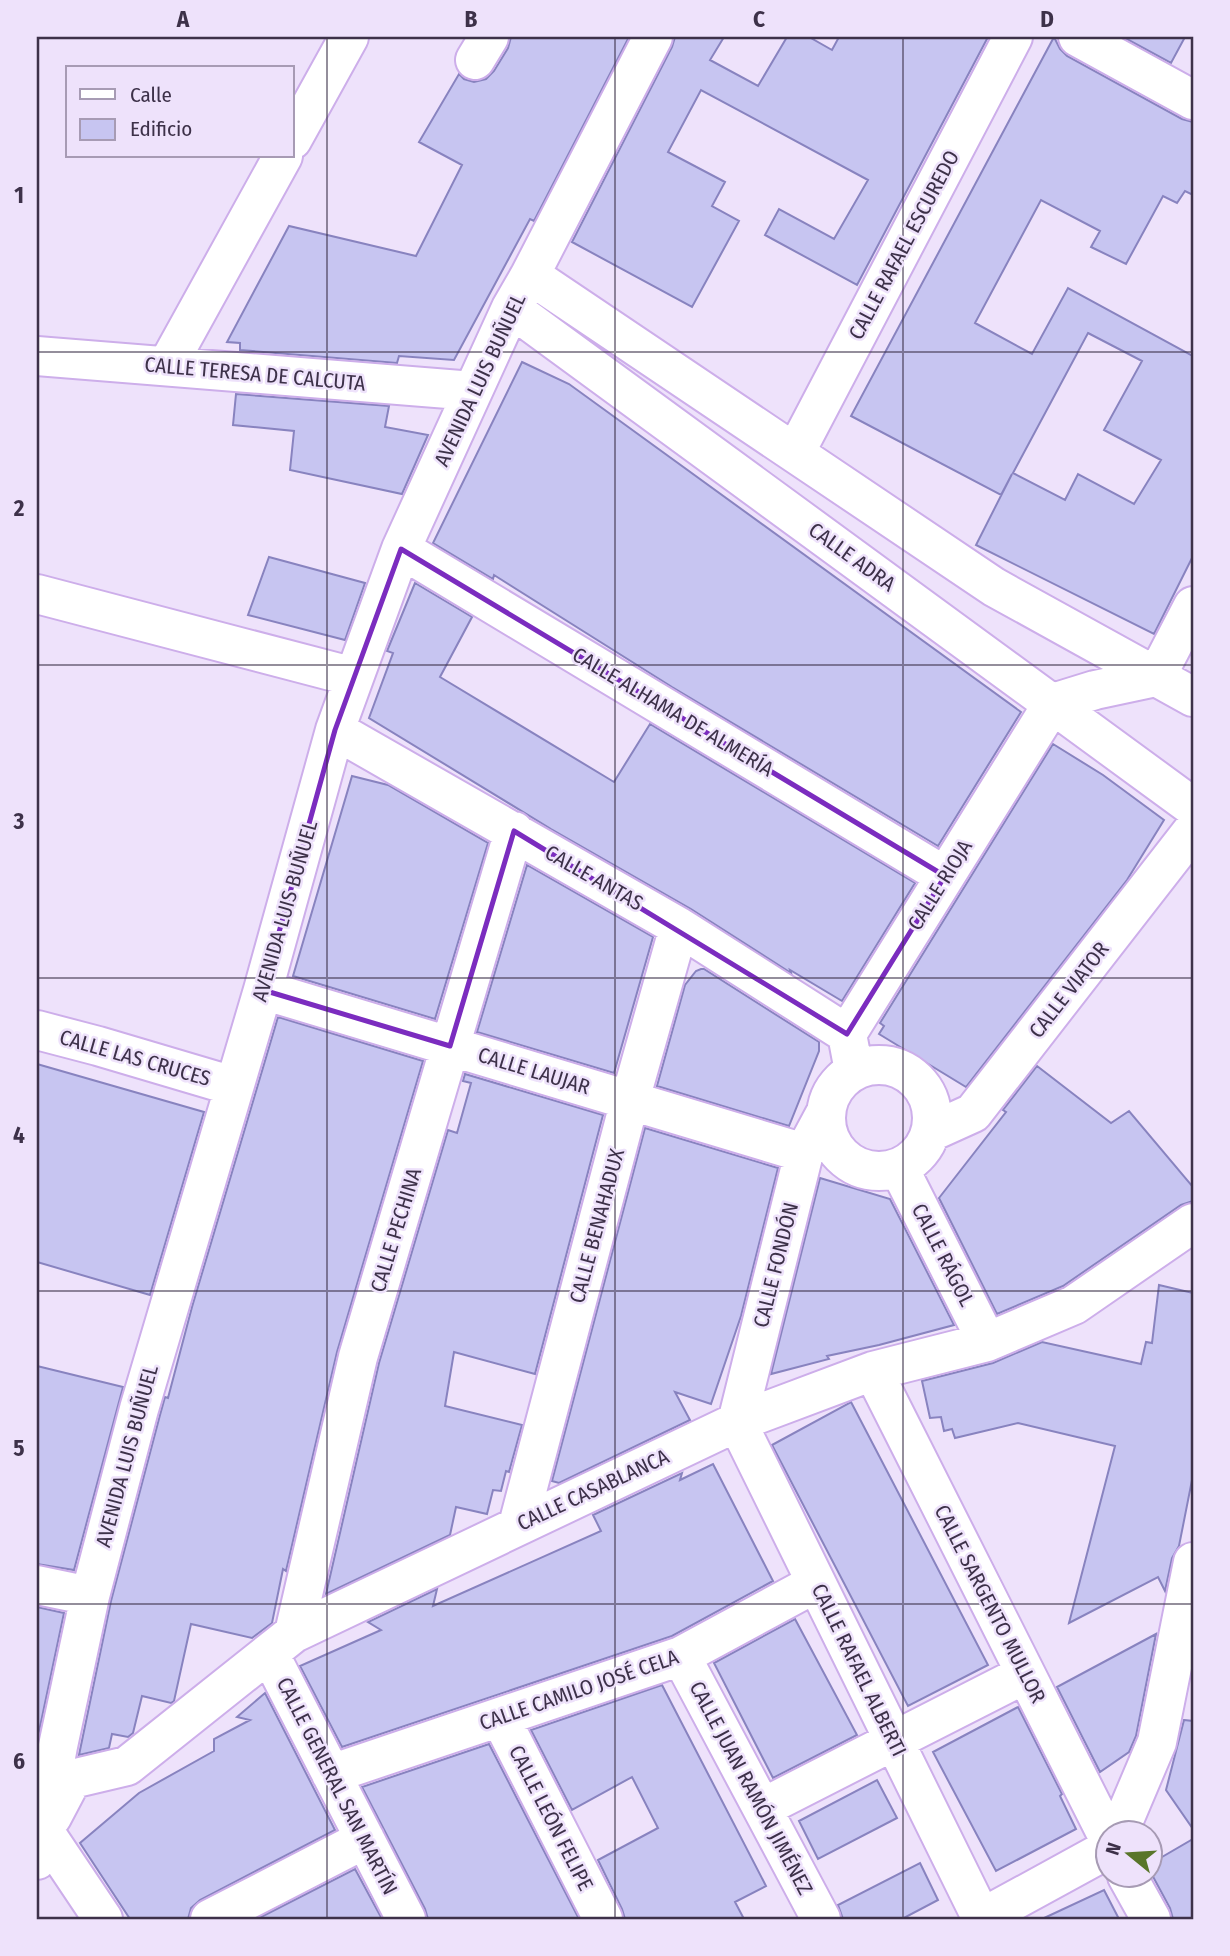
<svg xmlns="http://www.w3.org/2000/svg" width="1230" height="1956" font-family="'Fira Sans Condensed',sans-serif">
	<style>
		.building { fill: #c7c5f1; stroke: #8883bf; stroke-width: 2; fill-rule: evenodd }
		.lines { fill: none; stroke-linecap: round; stroke-linejoin: round }
		.minor-casing { stroke: #cdaeea; stroke-width: 42 }
		.minor { stroke: #fff; stroke-width: 38 }
		.marked { fill: none; stroke: #7b2cbf; stroke-width: 5; stroke-linejoin: round }
		.grid { fill: none; stroke: #3d3149; stroke-width: 2; stroke-opacity: 0.55 }
		.labels { text-anchor: middle; dominant-baseline: central; stroke-width: 5; stroke-linejoin: round; paint-order: stroke }
		.street-label { font-size: 21px; fill: #3d3149; stroke: #eee2fb }
		.neatline { fill: none; stroke: #3d3149; stroke-width: 2.5 }
		.grid-label { font-size: 23px; text-anchor: middle; font-weight: bold; fill: #3d3149 }
	</style>
	<rect width="100%" height="100%" fill="#eee2fb"/>
	<!-- building -->
	<path class="building" d="M 511,37 L 629,37 L 534,221 L 530,219 L 454,360 L 399,356 L 397,363 L 240,350 L 240,343 L 227,342 L 289,226 L 416,256 L 462,165 L 419,142 L 459,74 L 464,79 L 474,82 L 486,79 L 494,71 L 508,48 Z
		M 675,37 L 724,37 L 710,60 L 758,86 L 787,37 L 809,37 L 832,50 L 839,37 L 988,37 L 857,285 L 765,235 L 779,209 L 834,239 L 868,180 L 701,90 L 668,152 L 725,182 L 712,206 L 739,221 L 692,307 L 572,242 L 672,47 Z
		M 1054,37 L 1060,49 L 1067,56 L 1182,119 L 1193,122 L 1193,195 L 1185,191 L 1177,203 L 1163,196 L 1126,264 L 1091,247 L 1100,231 L 1041,200 L 975,323 L 1032,354 L 1068,288 L 1193,356 L 1193,556 L 1154,634 L 976,545 L 1012,474 L 1001,495 L 851,416 ZM 1088,333 L 1142,361 L 1104,430 L 1161,460 L 1134,504 L 1078,474 L 1065,500 L 1013,473 Z
		M 1123,37 L 1185,37 L 1171,63 Z
		M 522,362 L 569,384 L 1021,712 L 938,846 L 672,687 L 494,575 L 493,579 L 433,543 Z
		M 236,394 L 389,406 L 385,427 L 428,435 L 402,494 L 290,470 L 294,431 L 233,425 Z
		M 269,557 L 365,583 L 345,640 L 248,615 Z
		M 415,583 L 472,617 L 440,677 L 614,782 L 650,724 L 915,883 L 842,1001 L 790,970 L 791,973 L 691,909 L 551,829 L 369,718 L 393,653 L 387,651 Z
		M 1053,744 L 1103,775 L 1164,820 L 1127,880 L 966,1087 L 879,1034 L 884,1026 L 880,1023 Z
		M 352,776 L 388,785 L 488,843 L 435,1019 L 293,976 Z
		M 527,865 L 653,937 L 614,1073 L 477,1032 Z
		M 701,969 L 704,969 L 819,1042 L 819,1051 L 789,1126 L 657,1086 L 685,985 L 696,971 Z
		M 278,1017 L 423,1061 L 337,1352 L 286,1571 L 283,1569 L 272,1623 L 252,1638 L 191,1624 L 174,1701 L 171,1703 L 142,1696 L 133,1733 L 128,1737 L 112,1734 L 109,1748 L 79,1755 L 111,1601 L 160,1415 L 165,1397 L 168,1398 L 192,1307 Z
		M 37,1064 L 204,1112 L 150,1295 L 37,1262 Z
		M 1037,1066 L 1111,1123 L 1129,1111 L 1193,1187 L 1193,1201 L 1181,1205 L 1063,1286 L 997,1314 L 939,1198 L 1006,1112 L 1003,1110 Z
		M 465,1074 L 603,1115 L 535,1374 L 454,1352 L 445,1406 L 522,1425 L 509,1472 L 506,1471 L 501,1491 L 493,1490 L 487,1514 L 456,1507 L 450,1535 L 326,1594 L 379,1363 L 448,1130 L 457,1133 L 471,1083 L 463,1081 Z
		M 645,1128 L 778,1168 L 741,1316 L 711,1404 L 675,1392 L 690,1420 L 559,1483 L 552,1481 Z
		M 820,1178 L 890,1199 L 954,1325 L 879,1345 L 827,1356 L 829,1359 L 771,1374 Z
		M 1159,1285 L 1193,1293 L 1193,1475 L 1179,1546 L 1172,1558 L 1165,1591 L 1158,1577 L 1069,1623 L 1115,1446 L 1018,1423 L 955,1438 L 952,1429 L 944,1431 L 941,1417 L 930,1418 L 922,1381 L 993,1363 L 1042,1342 L 1141,1364 L 1146,1342 L 1152,1343 Z
		M 37,1366 L 123,1387 L 74,1570 L 37,1564 Z
		M 851,1402 L 988,1665 L 908,1706 L 772,1445 Z
		M 713,1464 L 773,1581 L 672,1636 L 342,1747 L 300,1666 L 381,1630 L 368,1622 L 437,1589 L 433,1606 L 601,1531 L 593,1515 L 682,1473 L 680,1480 Z
		M 37,1607 L 64,1613 L 37,1741 Z
		M 795,1619 L 857,1735 L 773,1778 L 714,1663 Z
		M 1156,1634 L 1136,1736 L 1129,1752 L 1100,1772 L 1057,1687 Z
		M 662,1685 L 766,1886 L 735,1902 L 744,1919 L 625,1919 L 622,1909 L 598,1860 L 658,1828 L 632,1777 L 572,1810 L 531,1730 Z
		M 265,1693 L 335,1830 L 200,1900 L 191,1908 L 188,1919 L 130,1919 L 80,1843 L 139,1793 L 214,1751 L 214,1739 L 250,1720 L 237,1717 Z
		M 1018,1707 L 1062,1794 L 1060,1796 L 1076,1829 L 996,1871 L 933,1752 Z
		M 1184,1720 L 1193,1721 L 1193,1829 L 1166,1790 Z
		M 489,1744 L 579,1919 L 428,1919 L 425,1909 L 362,1787 Z
		M 877,1780 L 897,1818 L 818,1859 L 799,1821 Z
		M 1193,1839 L 1193,1919 L 1173,1919 L 1170,1908 L 1150,1871 L 1150,1864 Z
		M 920,1863 L 938,1900 L 902,1919 L 843,1919 L 838,1905 Z
		M 355,1869 L 382,1919 L 257,1919 Z
		M 1104,1890 L 1119,1919 L 1042,1919 Z"/>
	<g class="lines">
		<defs>
			<path id="minor" d="M 1078,37 L 1193,100
				M 475,60 L 489,37
				M 292,140 L 349,37
				M 530,275 L 994,587 L 1193,697
				M 511,308 L 1193,807
				M 37,356 L 473,391
				M 167,366 L 283,156
				M 795,453 L 1013,37
				M 401,549 L 945,876
				M 37,594 L 354,677
				M 335,730 L 679,927 L 847,1034
				M 263,990 L 804,1153
				M 37,1030 L 98,1046 L 233,1086
				M826 1118a53 53 0 1 1 106 0a53 53 0 1 1-106 0Z
				M 854,1071 L 847,1034 L 1053,703 L 1095,690 L 1156,677 L 1193,606
				M 826,1112 L 804,1153 L 737,1422 L 982,1919
				M 931,1132 L 973,1113 L 1193,830
				M 899,1168 L 987,1342
				M 873,1371 L 1108,1837
				M 518,1525 L 630,1100 L 679,927
				M 37,1585 L 90,1596
				M 294,1633 L 358,1357 L 514,831
				M 269,1653 L 406,1919
				M 681,1656 L 821,1919
				M 500,1717 L 603,1919
				M 331,1774 L 681,1656 L 816,1583
				M 762,1808 L 1025,1674
				M 52,1817 L 72,1779 L 127,1766 L 294,1633 L 737,1422 L 873,1371 L 987,1342 L 1074,1305 L 1193,1223
				M 44,1831 L 103,1919
				M 1118,1834 L 1157,1742 L 1193,1562
				M 37,1860 L 58,1746 L 90,1596 L 139,1409 L 263,990 L 335,730 L 401,549 L 511,308 L 530,275 L 653,37
				M 1127,1876 L 1151,1919
				M 210,1919 L 365,1839
				M 980,1919 L 1108,1849"/>
		</defs>
		<!-- minor casing -->
		<use href="#minor" class="minor-casing"/>
		<!-- minor -->
		<use href="#minor" class="minor"/>
	</g>
	<!-- marked area -->
	<path class="marked" d="M 401,549 L 945,876 L 847,1034 L 514,831 L 450,1046 L 263,990 L 335,730 Z"/>
	<!-- grid -->
	<path class="grid" d="M 327,37 L 327,1919M 615,37 L 615,1919M 903,37 L 903,1919M 37,352 L 1193,352M 37,665 L 1193,665M 37,978 L 1193,978M 37,1291 L 1193,1291M 37,1604 L 1193,1604"/>
	<g class="labels">
		<!-- street labels -->
		<g class="street-label">
			<text transform="translate(904 245) rotate(-62)">CALLE RAFAEL ESCUREDO</text>
			<text transform="translate(255 374) rotate(5)">CALLE TERESA DE CALCUTA</text>
			<text transform="translate(480 380) rotate(-65)">AVENIDA LUIS BUÑUEL</text>
			<text transform="translate(852 557) rotate(36)">CALLE ADRA</text>
			<text transform="translate(673 712) rotate(31)">CALLE ALHAMA DE ALMERÍA</text>
			<text transform="translate(594 878) rotate(30)">CALLE ANTAS</text>
			<text transform="translate(940 885) rotate(-58)">CALLE RIOJA</text>
			<text transform="translate(285 911) rotate(-74)">AVENIDA LUIS BUÑUEL</text>
			<text transform="translate(1069 990) rotate(-52)">CALLE VIATOR</text>
			<text transform="translate(135 1058) rotate(16)">CALLE LAS CRUCES</text>
			<text transform="translate(534 1071) rotate(17)">CALLE LAUJAR</text>
			<text transform="translate(597 1226) rotate(-75)">CALLE BENAHADUX</text>
			<text transform="translate(396 1230) rotate(-73)">CALLE PECHINA</text>
			<text transform="translate(943 1255) rotate(63)">CALLE RÁGOL</text>
			<text transform="translate(776 1265) rotate(-76)">CALLE FONDÓN</text>
			<text transform="translate(127 1456) rotate(-75)">AVENIDA LUIS BUÑUEL</text>
			<text transform="translate(593 1490) rotate(-25)">CALLE CASABLANCA</text>
			<text transform="translate(990 1604) rotate(63)">CALLE SARGENTO MULLOR</text>
			<text transform="translate(859 1670) rotate(64)">CALLE RAFAEL ALBERTI</text>
			<text transform="translate(579 1690) rotate(-19)">CALLE CAMILO JOSÉ CELA</text>
			<text transform="translate(337 1786) rotate(63)">CALLE GENERAL SAN MARTÍN</text>
			<text transform="translate(751 1788) rotate(62)">CALLE JUAN RAMÓN JIMÉNEZ</text>
			<text transform="translate(551 1818) rotate(63)">CALLE LEÓN FELIPE</text>
		</g>
	</g>
	<!-- border -->
	<rect width="1230" height="1956" fill="none" stroke="#eee2fb" stroke-width="77"/>
	<!-- legend -->
	<rect x="66" y="66" width="228" height="91" fill="#eee2fb" stroke="#a79bb4" stroke-width="2"/>
	<rect x="80" y="89" width="35" height="10" fill="#ffffff" stroke="#a79bb4" stroke-width="2"/>
	<text x="130" y="102" font-size="21" fill="#3d3149">Calle</text>
	<rect x="80" y="119" width="35" height="21" fill="#c7c5f1" stroke="#a79bb4" stroke-width="2"/>
	<text x="130" y="136" font-size="21" fill="#3d3149">Edificio</text>
	<!-- north arrow -->
	<g transform="translate(1129 1854) rotate(288)"><circle r="33" fill="#eee2fb" stroke="#a79bb4" stroke-width="2"/>
	<path d="M0-5L12 26L0 18L-12 26Z" fill="#59752a"/>
	<text y="-10" font-size="19" font-weight="bold" text-anchor="middle" fill="#3d3149">N</text>
	</g>
	<rect x="38" y="38" width="1154" height="1880" class="neatline"/>
	<g class="grid-label">
		<text x="183" y="27">A</text>
		<text x="471" y="27">B</text>
		<text x="759" y="27">C</text>
		<text x="1047" y="27">D</text>
		<text x="19" y="203">1</text>
		<text x="19" y="516">2</text>
		<text x="19" y="829">3</text>
		<text x="19" y="1143">4</text>
		<text x="19" y="1456">5</text>
		<text x="19" y="1769">6</text>
	</g>
</svg>
